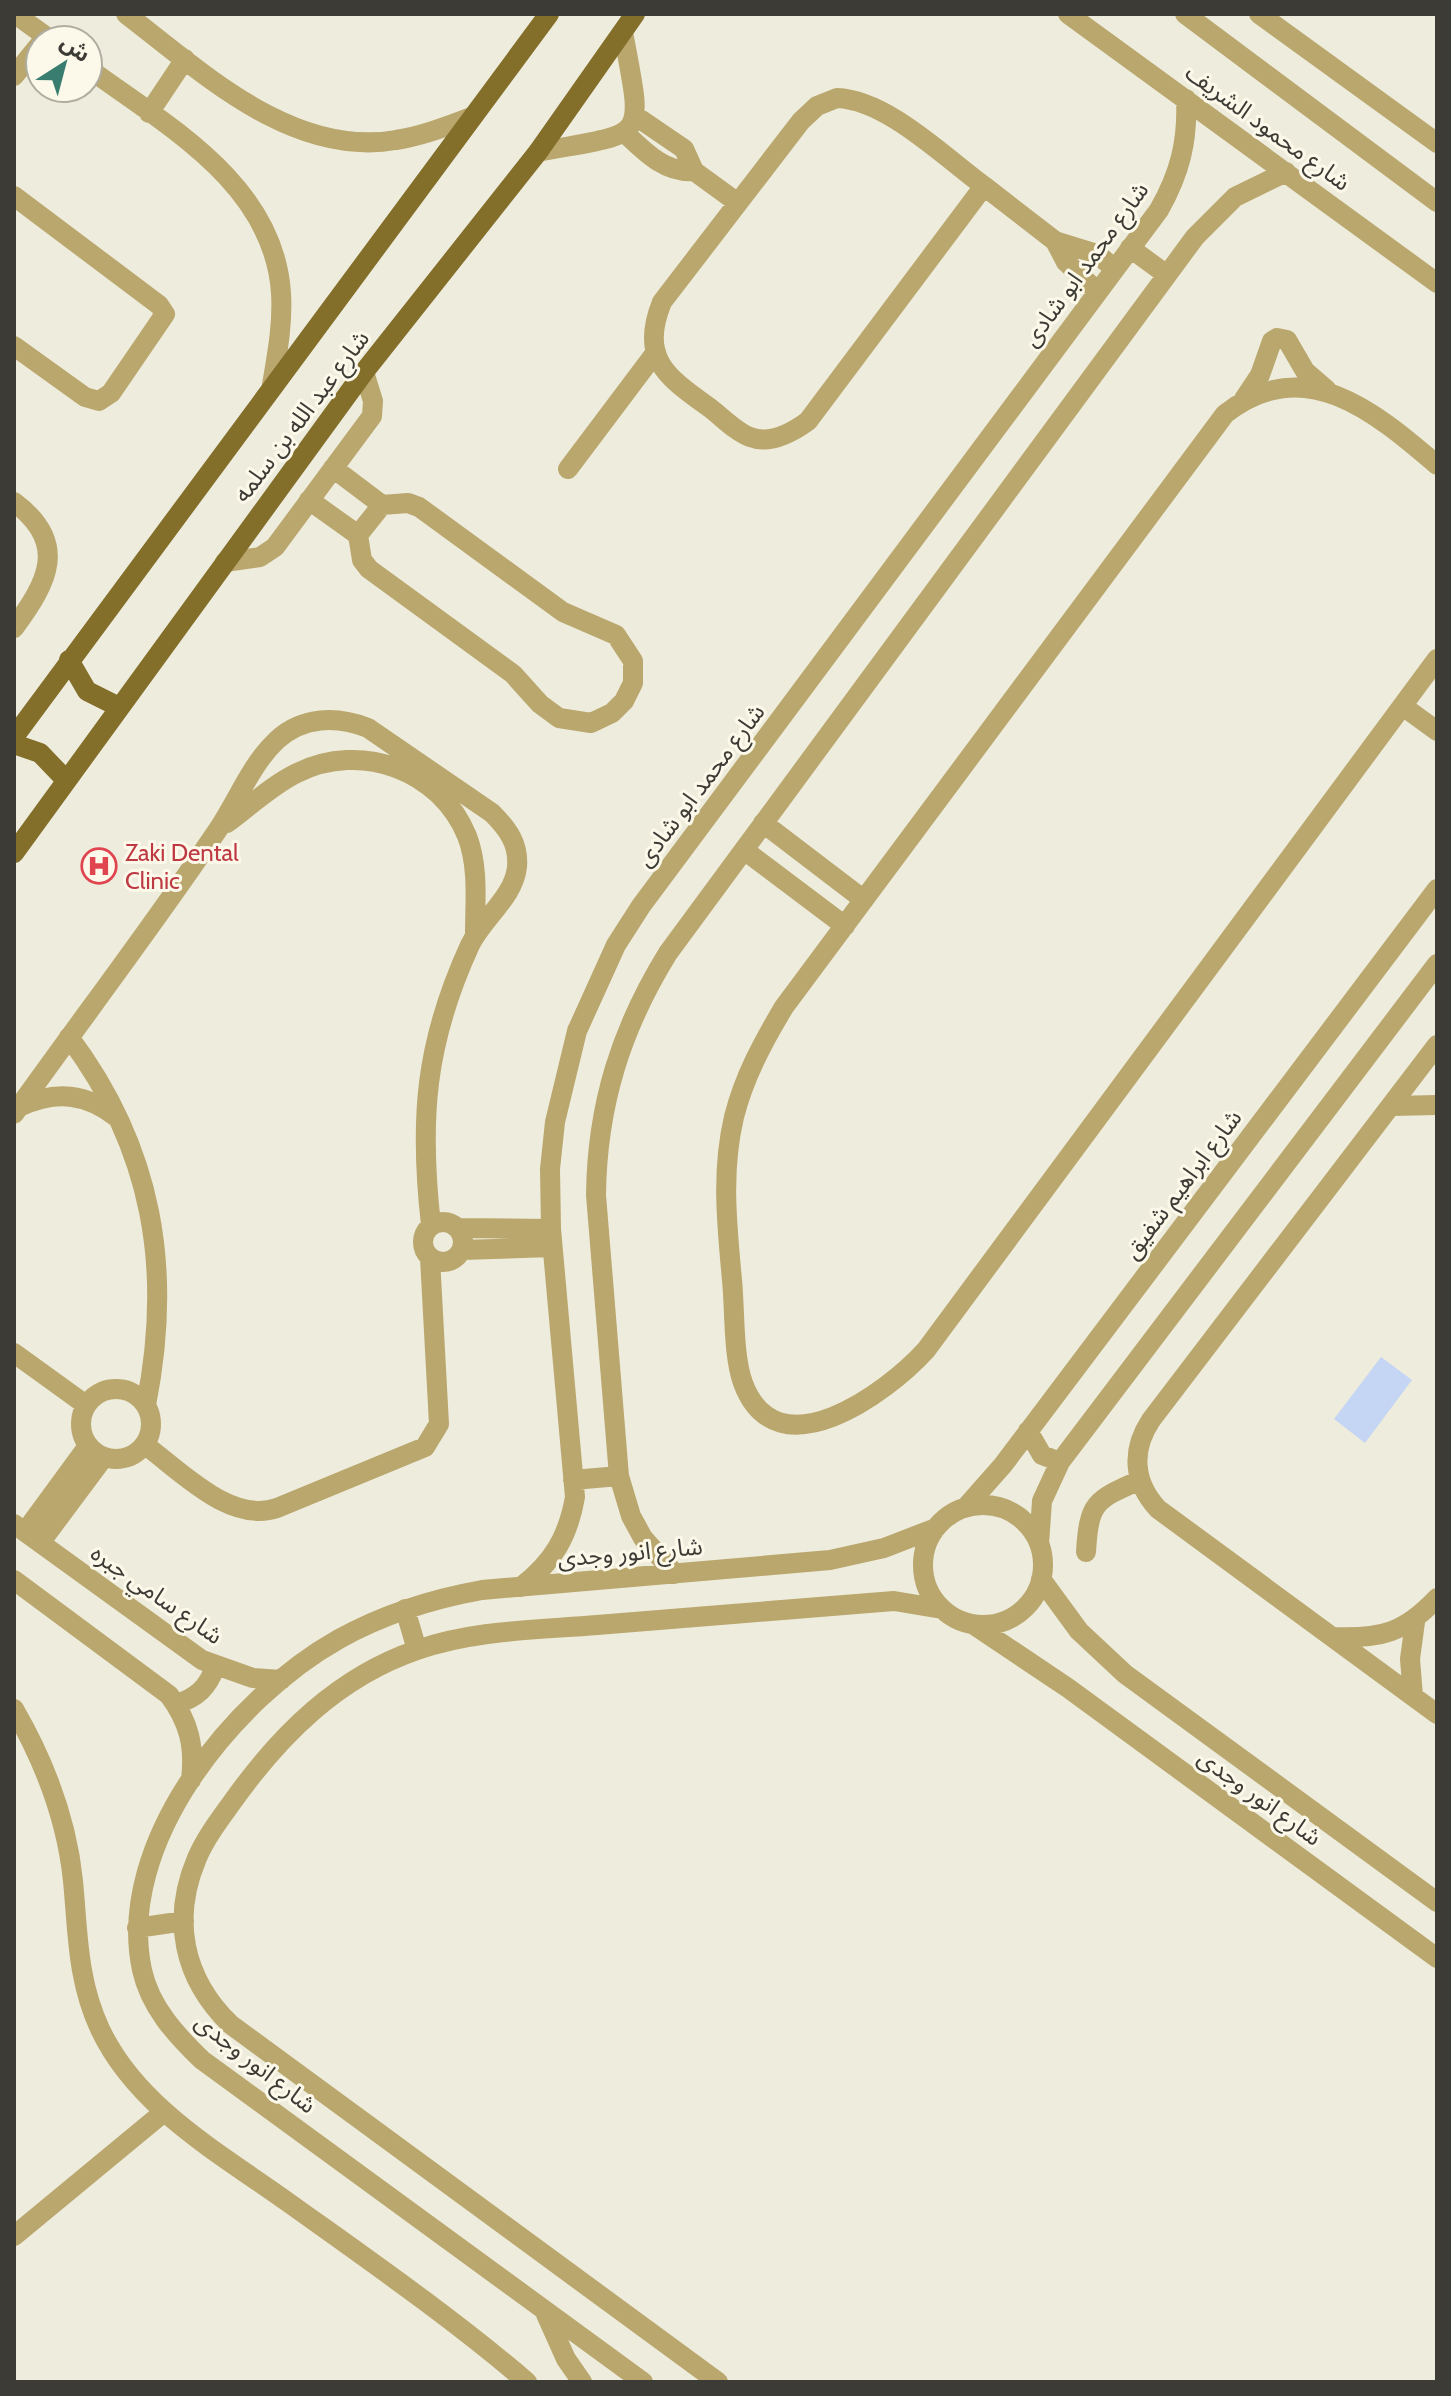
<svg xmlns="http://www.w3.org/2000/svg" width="1451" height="2396" font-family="Cabin,'Noto Sans Arabic',sans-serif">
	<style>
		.water { fill: #c5d5f4 }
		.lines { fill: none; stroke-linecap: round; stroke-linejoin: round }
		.minor { stroke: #baa76d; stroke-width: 20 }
		.major { stroke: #836e2a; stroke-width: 20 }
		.labels { text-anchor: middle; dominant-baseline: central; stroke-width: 6; stroke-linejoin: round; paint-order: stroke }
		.street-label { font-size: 24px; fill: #3c3b35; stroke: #fcf9ea }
		.health-label { font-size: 24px; fill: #be3a42; stroke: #fcf9ea; text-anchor: start }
	</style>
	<rect width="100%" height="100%" fill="#eeecdd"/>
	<!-- water -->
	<path class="water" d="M 1381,1357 L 1412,1380 L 1365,1443 L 1334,1419 Z"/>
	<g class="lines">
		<!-- minor -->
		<path class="minor" d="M 15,14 L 51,40
			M 126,14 C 202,72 292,158 396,140 C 423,136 447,126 472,117
			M 1068,14 L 1437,283
			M 1185,14 L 1437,202
			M 1259,14 L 1437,143
			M 88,68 C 167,126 274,184 281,293 C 283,324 277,355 272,385
			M 14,76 L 40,44
			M 837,98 C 887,100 943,156 984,186 L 808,421 C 793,432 770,445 750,437 C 736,432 722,417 710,408 C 667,377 639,359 662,302 L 801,121 L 817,106 Z
			M 149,113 L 185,59
			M 637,117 L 684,149 L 694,171 L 738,203
			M 625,133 C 645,152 665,173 694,171
			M 538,152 C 648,131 644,145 623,32
			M 984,186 L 1055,241 L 1097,254 L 1115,269
			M 14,196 L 159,305 L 165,314 L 111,393 L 99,401 L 85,397 L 14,346
			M 1055,241 L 1066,262 L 1098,292
			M 1130,248 L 1167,275
			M 1244,399 L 1260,375 L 1272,341 L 1277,338 L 1287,340 L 1305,371 L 1327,390
			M 1437,465 C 1374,411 1304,352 1225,414 L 784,1007 C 763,1042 744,1077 734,1117 C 721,1172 727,1225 732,1280 C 735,1310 733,1356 743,1383 C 777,1475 888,1392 926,1350 L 1437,659
			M 333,468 L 382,505
			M 568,469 L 656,352
			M 309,500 L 358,535
			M 14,502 C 69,543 48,582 14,628
			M 408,503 L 419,507 L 563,612 L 616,635 L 633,661 L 633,683 L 624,701 L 612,713 L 591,723 L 559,718 L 540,704 L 513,674 L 369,569 L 362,560 L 358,535 L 382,505 Z
			M 225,562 L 260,557 L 275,547 L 372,416 L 373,401 L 364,372
			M 1404,707 L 1437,731
			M 227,823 C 249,807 272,785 297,773 C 361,741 440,770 467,836 C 479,867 475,902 475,934
			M 763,823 L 864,900
			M 744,850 L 845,926
			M 69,1037 C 153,1149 173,1269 146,1405
			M 1437,1045 L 1151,1420 C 1131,1450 1133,1482 1158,1509 L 1437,1714
			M 1392,1106 L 1437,1105
			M 19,1107 C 56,1090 86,1093 118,1118
			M 14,1114 C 81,1020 152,927 217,831 C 237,802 251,764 277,740 C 303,716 337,716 368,728 L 492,813 C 508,829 519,844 517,867 C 514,897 483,918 470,945 C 425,1043 419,1119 431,1225
			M423 1242a20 20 0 1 1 40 0a20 20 0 1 1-40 0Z
			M 458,1228 L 551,1229
			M 462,1250 L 552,1247
			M 14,1353 L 86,1405
			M81 1424a35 35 0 1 1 70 0a35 35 0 1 1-70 0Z
			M 1028,1431 L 1042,1455 L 1060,1462
			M 145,1445 C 181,1471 230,1524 277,1508 L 425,1447 L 439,1424 L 430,1258
			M 573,1480 L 619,1476
			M923 1565a60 60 0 1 1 120 0a60 60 0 1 1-120 0Z
			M 965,1508 L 1003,1465 L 1437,889
			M 14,1524 L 202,1660 L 253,1678 L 281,1680
			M 25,1532 L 88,1446
			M 40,1543 L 104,1457
			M 1039,1544 L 1042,1501 L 1060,1462 L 1437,964
			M 1086,1552 C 1089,1502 1095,1500 1140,1480
			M 675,1574 L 643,1538 L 631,1516 L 619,1476 L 596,1195 C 597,1105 621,1029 668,953 L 1195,237 L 1235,197 L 1286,172
			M 1041,1579 L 1079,1631 L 1125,1674 L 1437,1902
			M 14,1580 L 169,1695 C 189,1722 195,1746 191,1780
			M 521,1587 C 553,1562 568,1537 575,1497 L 551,1229 L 550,1169 L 555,1122 L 577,1031 L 616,945 L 641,906 L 1159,210 C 1180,173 1188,141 1186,99
			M 405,1609 L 417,1650
			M 974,1625 L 1068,1688 L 1437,1958
			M 1333,1637 C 1381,1639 1404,1633 1437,1598
			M 1413,1696 L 1410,1659 L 1415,1622
			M 176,1704 C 197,1698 208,1687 215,1667
			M 14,1709 C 44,1761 67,1821 73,1881 C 78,1932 77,1980 100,2029 C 137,2108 221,2154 289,2203 C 370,2261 452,2318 527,2382
			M 137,1928 L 184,1921
			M 14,2236 L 164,2112
			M 544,2310 L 566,2359 L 582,2382
			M 643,2382 L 202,2060 C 176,2035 150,2007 142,1970 C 115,1843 234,1698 339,1639 C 384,1614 432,1599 482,1590 L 830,1560 L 884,1548 L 936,1528
			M 718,2382 L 230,2024 C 183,1978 171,1919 197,1858 C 206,1837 220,1819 233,1801 C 280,1735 338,1677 417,1650 C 474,1630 537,1630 597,1625 C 688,1618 778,1610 869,1603 L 894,1601 L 942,1609"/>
		<!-- major -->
		<path class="major" d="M 69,660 L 87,691 L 119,707
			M 14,737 L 549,14
			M 14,744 L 40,753 L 66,780
			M 14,853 L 364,372 L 538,152 L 635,14"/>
	</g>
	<!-- icons -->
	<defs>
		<symbol id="hospital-ring" viewBox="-11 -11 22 22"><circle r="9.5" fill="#fcf9ea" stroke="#e0444e" stroke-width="1.5"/><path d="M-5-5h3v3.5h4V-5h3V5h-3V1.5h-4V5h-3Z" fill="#e0444e"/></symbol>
	</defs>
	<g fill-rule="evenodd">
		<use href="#hospital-ring" x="79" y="846" width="40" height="40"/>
	</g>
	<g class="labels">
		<!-- street labels -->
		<g class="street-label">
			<text transform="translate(1268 127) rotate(36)">شارع محمود الشريف</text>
			<text transform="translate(1085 264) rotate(-54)">شارع محمد ابو شادى</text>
			<text transform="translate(301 416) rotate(-53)">شارع عبد الله بن سلمه</text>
			<text transform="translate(700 785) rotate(-53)">شارع محمد ابو شادى</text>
			<text transform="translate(1182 1184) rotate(-53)">شارع ابراهيم شفيق</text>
			<text transform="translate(630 1552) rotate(-5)">شارع انور وجدى</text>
			<text transform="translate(157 1594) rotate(35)">شارع سامي جبره</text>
			<text transform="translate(1260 1797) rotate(36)">شارع انور وجدى</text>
			<text transform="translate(256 2063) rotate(38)">شارع انور وجدى</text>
		</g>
		<!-- health labels -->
		<g class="health-label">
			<text x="125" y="852">Zaki Dental<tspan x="125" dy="28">Clinic</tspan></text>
		</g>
	</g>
	<!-- border -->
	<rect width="1451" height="2396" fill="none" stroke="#3c3b35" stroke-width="32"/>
	<!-- north arrow -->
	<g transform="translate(64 64) rotate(36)"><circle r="38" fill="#fcf9ea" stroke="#afada2" stroke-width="2"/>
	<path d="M0-6L14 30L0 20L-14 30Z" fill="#397d70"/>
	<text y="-12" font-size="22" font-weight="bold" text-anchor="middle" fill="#3c3b35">ش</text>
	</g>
</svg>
